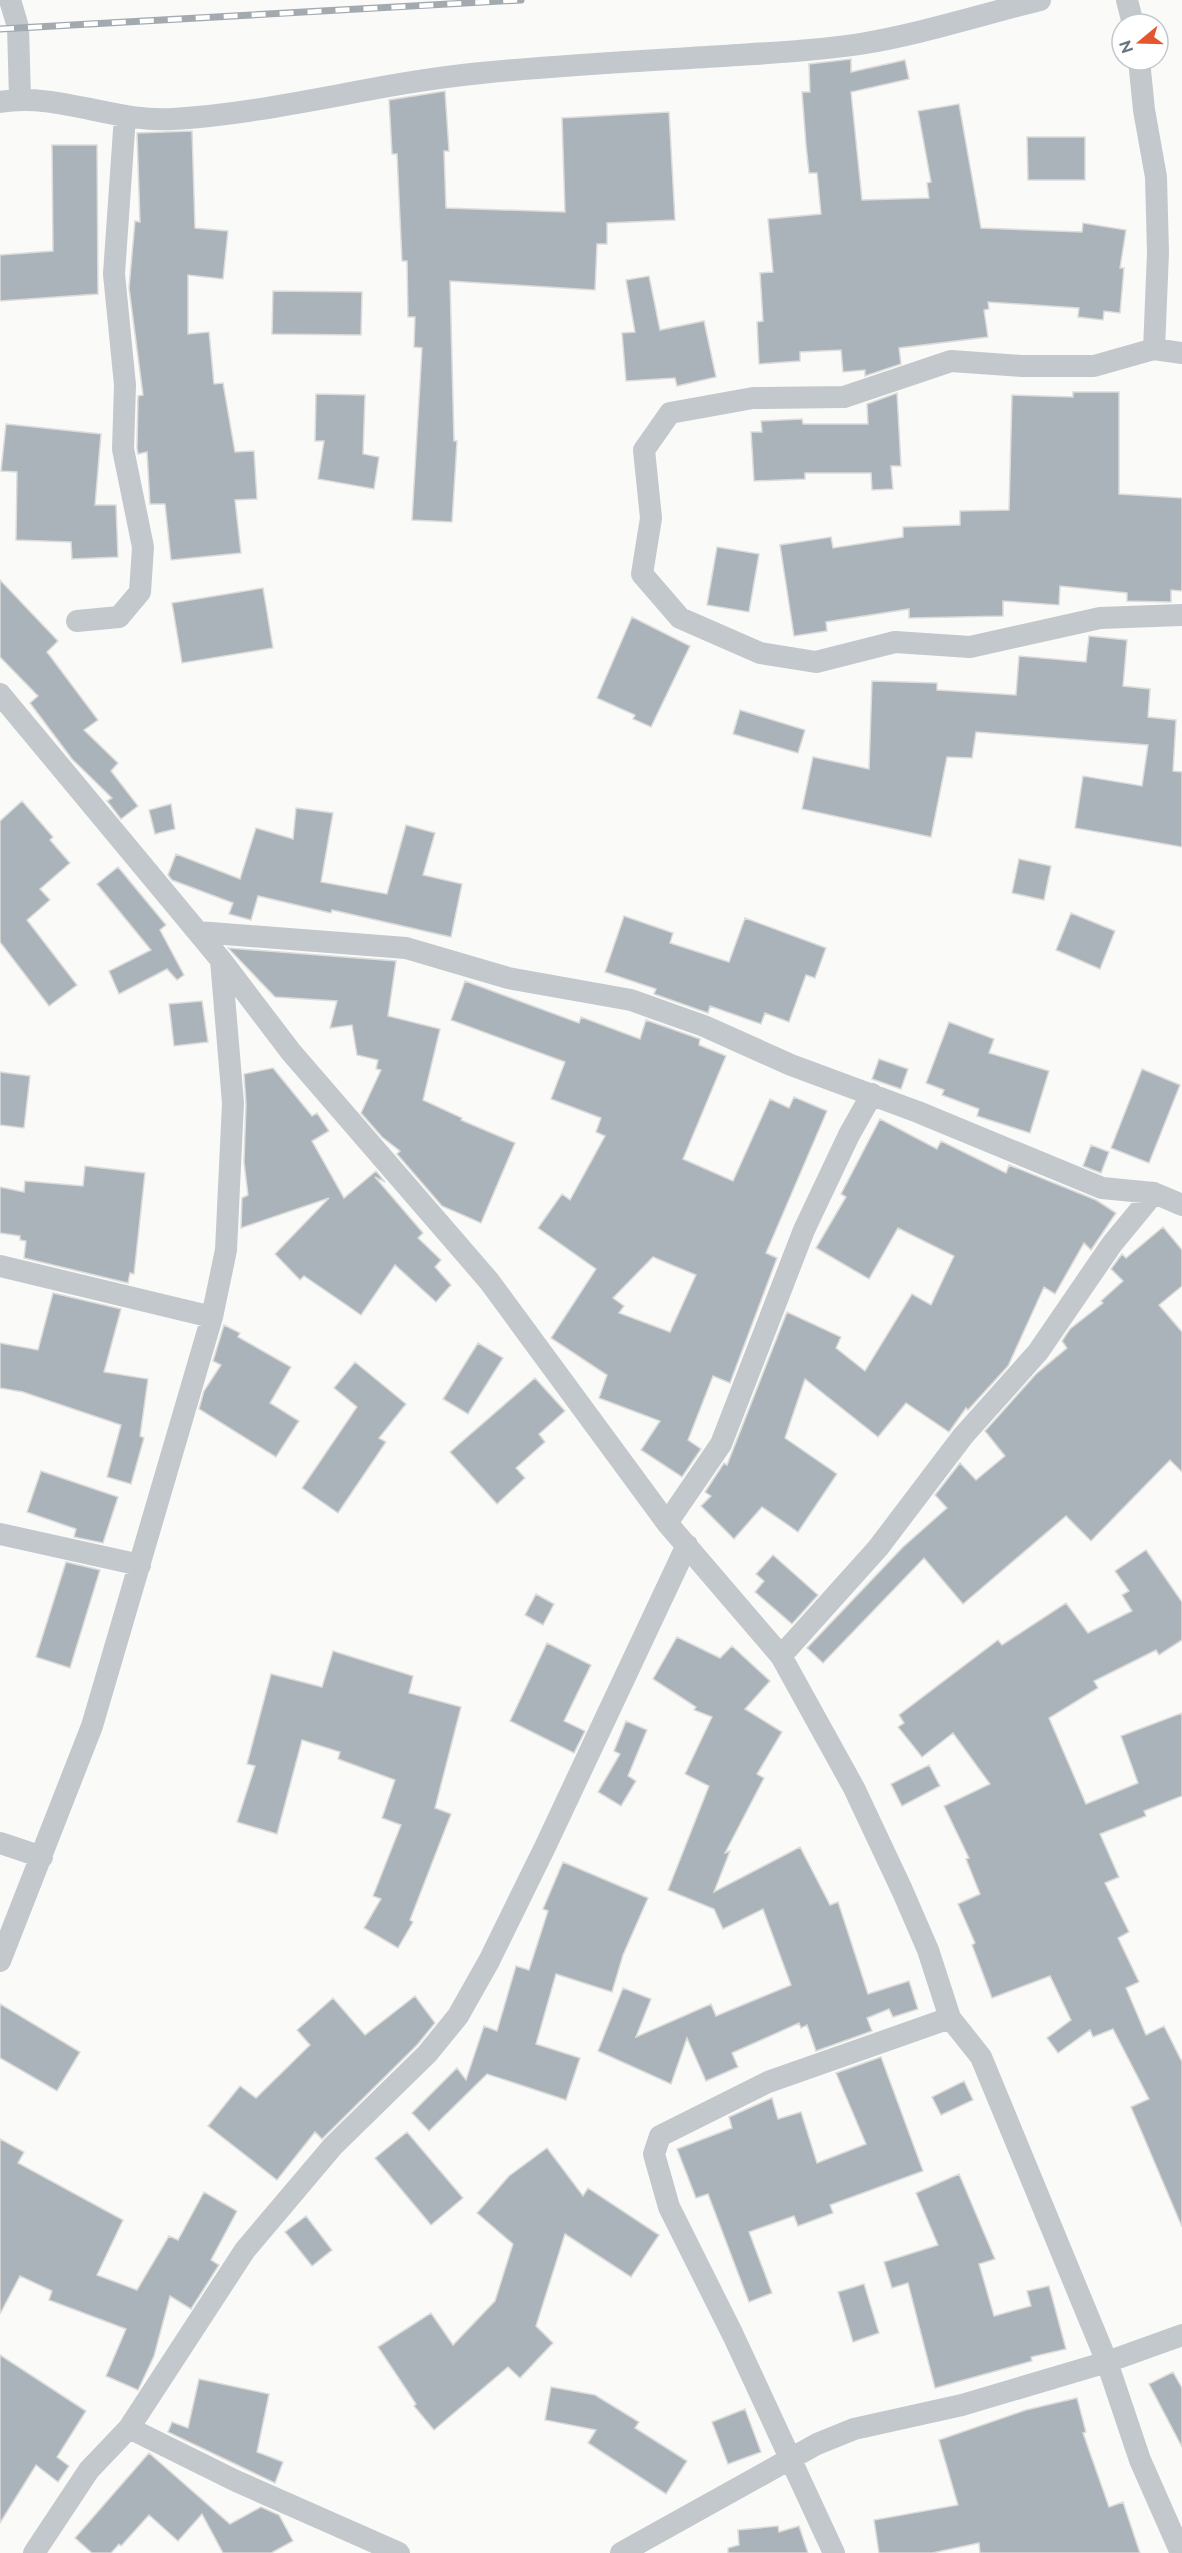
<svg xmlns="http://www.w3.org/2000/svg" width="1182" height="2553" font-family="Raleway,sans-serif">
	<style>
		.building { fill: #aab3b9; stroke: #dcdcda; stroke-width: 1.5; fill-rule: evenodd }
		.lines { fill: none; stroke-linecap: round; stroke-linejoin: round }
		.minor { stroke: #c3c8cc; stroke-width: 22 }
		.rail-casing { stroke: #a2aab0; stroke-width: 7 }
		.rail { stroke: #fff; stroke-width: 4.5; stroke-dasharray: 14; stroke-linecap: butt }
	</style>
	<rect width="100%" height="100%" fill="#fafaf8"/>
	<!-- building -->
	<path class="building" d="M 851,59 L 851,72 L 905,60 L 909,79 L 851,92 L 862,200 L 929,198 L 927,183 L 931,182 L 918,111 L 959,104 L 981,228 L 1082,232 L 1083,223 L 1126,230 L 1120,268 L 1124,268 L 1120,313 L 1104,311 L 1103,320 L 1078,317 L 1079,308 L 988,302 L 989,309 L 984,310 L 988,337 L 899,348 L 901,364 L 865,376 L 865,370 L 843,372 L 841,350 L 800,352 L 800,361 L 759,364 L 757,322 L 763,321 L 760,273 L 773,272 L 768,219 L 821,214 L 817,173 L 809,173 L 806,145 L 802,92 L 810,92 L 809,64 Z
		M 445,91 L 449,151 L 444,151 L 446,208 L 565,212 L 562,118 L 669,112 L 675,220 L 607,223 L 607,244 L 597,244 L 595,290 L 450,281 L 454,441 L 457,441 L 452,522 L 412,520 L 422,348 L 414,347 L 415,317 L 408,317 L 407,261 L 402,261 L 397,154 L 392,154 L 389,100 Z
		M 192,131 L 195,228 L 228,231 L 223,279 L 188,275 L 188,334 L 209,332 L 214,384 L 223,383 L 235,452 L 254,451 L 257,499 L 235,500 L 241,553 L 171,560 L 165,504 L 150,504 L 147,452 L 138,454 L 137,448 L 138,396 L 143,395 L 129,288 L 135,221 L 140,222 L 137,133 Z
		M 1027,137 L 1085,137 L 1085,180 L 1028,180 Z
		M 52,145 L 97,145 L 98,294 L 0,301 L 0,255 L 53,251 Z
		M 649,276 L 660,330 L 704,321 L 716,377 L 677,386 L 675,378 L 626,381 L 622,333 L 635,332 L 626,280 Z
		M 273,291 L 362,292 L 361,335 L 272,334 Z
		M 1073,392 L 1119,392 L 1119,494 L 1182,498 L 1182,591 L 1171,590 L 1171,602 L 1127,601 L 1127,593 L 1060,586 L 1059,605 L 1003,601 L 1003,616 L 909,618 L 909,609 L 826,622 L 827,631 L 794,636 L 780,545 L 831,537 L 833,548 L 903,537 L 903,527 L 960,525 L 960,511 L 1009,510 L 1012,395 L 1073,397 Z
		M 897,393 L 901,466 L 891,466 L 893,489 L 872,490 L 871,473 L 805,473 L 805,479 L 754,481 L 751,432 L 762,432 L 761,421 L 802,419 L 803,424 L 868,424 L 867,404 Z
		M 316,394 L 365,395 L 363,454 L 379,457 L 374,489 L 318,479 L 324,441 L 315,441 Z
		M 6,424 L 101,434 L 95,505 L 116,505 L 118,557 L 72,559 L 71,542 L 16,540 L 17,472 L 1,471 Z
		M 717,547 L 759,554 L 749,612 L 707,605 Z
		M 0,580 L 58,641 L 47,652 L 98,720 L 84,730 L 118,763 L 111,771 L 138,806 L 121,819 L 107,801 L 112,798 L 72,759 L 30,703 L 38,696 L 0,657 Z
		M 263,588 L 273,648 L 182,663 L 172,603 Z
		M 632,617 L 690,646 L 651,727 L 633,719 L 635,715 L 597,698 Z
		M 1089,636 L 1127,640 L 1123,686 L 1150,689 L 1148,717 L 1176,720 L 1173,771 L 1182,772 L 1182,847 L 1075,828 L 1083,776 L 1142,786 L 1148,745 L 976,732 L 972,758 L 947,757 L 931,837 L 802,809 L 813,757 L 869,769 L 872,681 L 937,683 L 937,690 L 1016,695 L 1019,656 L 1086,662 Z
		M 740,710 L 805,730 L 798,753 L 733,734 Z
		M 22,801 L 53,837 L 50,840 L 70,863 L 40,889 L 50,900 L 27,920 L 77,985 L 49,1006 L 0,942 L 0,821 Z
		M 171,804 L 175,829 L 155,834 L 149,810 Z
		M 296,808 L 333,813 L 321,882 L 387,894 L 406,825 L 435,833 L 423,875 L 462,884 L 451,937 L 332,910 L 331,913 L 258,896 L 251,920 L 229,914 L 233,903 L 172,880 L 168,875 L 176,854 L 240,879 L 256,828 L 293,839 Z
		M 1019,859 L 1051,866 L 1044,900 L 1012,893 Z
		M 118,867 L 166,925 L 160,930 L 184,975 L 177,980 L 167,969 L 119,994 L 109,971 L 151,950 L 97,884 Z
		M 1071,913 L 1115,931 L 1100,969 L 1056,950 Z
		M 624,916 L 673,933 L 670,943 L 729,962 L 745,918 L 826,948 L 815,978 L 806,975 L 789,1022 L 765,1013 L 761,1024 L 710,1006 L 708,1013 L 654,994 L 656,989 L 605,972 Z
		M 228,948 L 396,961 L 388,1016 L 440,1029 L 423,1100 L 462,1118 L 461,1120 L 515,1143 L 481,1223 L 442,1206 L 397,1154 L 400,1151 L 382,1137 L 361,1113 L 381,1070 L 376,1069 L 378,1060 L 357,1055 L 352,1025 L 330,1028 L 337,1001 L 275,997 Z
		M 465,981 L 579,1023 L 581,1017 L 640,1039 L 646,1020 L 700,1039 L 699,1045 L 726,1056 L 683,1159 L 733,1181 L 770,1099 L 789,1108 L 794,1097 L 827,1111 L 766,1253 L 777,1258 L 730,1383 L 713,1376 L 688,1440 L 701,1449 L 682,1477 L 641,1450 L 660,1421 L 599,1398 L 607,1375 L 551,1338 L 596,1269 L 538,1228 L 562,1194 L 570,1200 L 605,1136 L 596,1132 L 601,1118 L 551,1099 L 565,1062 L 451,1020 ZM 653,1257 L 696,1275 L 670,1332 L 619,1313 L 624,1306 L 613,1298 Z
		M 202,1001 L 208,1042 L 174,1046 L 169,1004 Z
		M 949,1022 L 994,1039 L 989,1053 L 1049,1071 L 1030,1133 L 977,1116 L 979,1109 L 942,1095 L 944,1090 L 926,1083 Z
		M 879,1059 L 908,1069 L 901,1089 L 872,1079 Z
		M 273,1068 L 312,1116 L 317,1113 L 329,1131 L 312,1141 L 344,1198 L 376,1171 L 385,1182 L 375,1177 L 423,1233 L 418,1238 L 441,1260 L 435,1267 L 451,1285 L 436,1302 L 395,1265 L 361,1315 L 304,1276 L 300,1280 L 275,1254 L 329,1198 L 241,1228 L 242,1198 L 248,1195 L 244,1162 L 246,1104 L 244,1074 Z
		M 1142,1069 L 1180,1085 L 1149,1163 L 1111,1148 Z
		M 0,1072 L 30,1076 L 24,1128 L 0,1125 Z
		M 880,1119 L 937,1149 L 941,1141 L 1006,1173 L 1009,1165 L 1096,1200 L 1116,1213 L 1091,1250 L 1084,1243 L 1055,1294 L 1044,1287 L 1008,1366 L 968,1410 L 966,1408 L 949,1432 L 906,1403 L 878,1437 L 805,1379 L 785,1438 L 837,1474 L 798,1532 L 762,1507 L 734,1539 L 701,1506 L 711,1496 L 705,1492 L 724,1463 L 727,1465 L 787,1312 L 841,1337 L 836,1348 L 865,1371 L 912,1294 L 931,1305 L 954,1256 L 898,1228 L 869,1279 L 816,1248 L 846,1197 L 841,1194 Z
		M 1091,1145 L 1109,1152 L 1101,1173 L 1083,1166 Z
		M 85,1166 L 145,1173 L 134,1274 L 130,1273 L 128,1283 L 24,1258 L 26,1241 L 20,1240 L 20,1236 L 0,1233 L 0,1187 L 24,1192 L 25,1181 L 83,1186 Z
		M 1163,1227 L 1182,1250 L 1182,1286 L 1159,1305 L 1182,1332 L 1182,1472 L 1170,1460 L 1091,1541 L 1066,1516 L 963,1604 L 924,1558 L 823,1663 L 807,1648 L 903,1547 L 947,1508 L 935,1495 L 960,1463 L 976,1480 L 1005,1456 L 985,1431 L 1036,1374 L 1067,1348 L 1062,1341 L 1070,1329 L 1103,1303 L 1101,1301 L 1123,1281 L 1111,1269 L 1122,1254 L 1126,1258 Z
		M 53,1293 L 121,1309 L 104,1372 L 148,1379 L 140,1436 L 144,1438 L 131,1484 L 107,1477 L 121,1425 L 23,1392 L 0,1388 L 0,1343 L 38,1350 Z
		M 224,1325 L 240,1333 L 238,1337 L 291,1367 L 270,1403 L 299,1421 L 276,1457 L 199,1409 L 204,1391 L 221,1365 L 213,1361 Z
		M 478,1343 L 503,1358 L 468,1414 L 443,1399 Z
		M 355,1362 L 406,1404 L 379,1438 L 386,1442 L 338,1513 L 302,1488 L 357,1407 L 334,1388 Z
		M 535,1378 L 565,1411 L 539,1434 L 545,1442 L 516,1468 L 525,1478 L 497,1504 L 450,1452 Z
		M 41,1471 L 118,1497 L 103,1543 L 74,1537 L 76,1529 L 27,1512 Z
		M 1146,1550 L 1182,1602 L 1182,1640 L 1159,1655 L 1156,1650 L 1094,1681 L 1098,1688 L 1049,1718 L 1086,1804 L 1138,1783 L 1121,1736 L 1182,1713 L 1182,1796 L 1144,1811 L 1146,1816 L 1100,1834 L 1119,1877 L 1105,1883 L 1129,1932 L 1118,1938 L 1139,1982 L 1126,1988 L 1146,2035 L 1164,2026 L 1182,2062 L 1182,2227 L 1131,2107 L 1149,2099 L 1113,2029 L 1093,2037 L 1090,2030 L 1058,2053 L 1047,2038 L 1071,2020 L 1050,1976 L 992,1998 L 972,1945 L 975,1943 L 958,1904 L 980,1894 L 966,1859 L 969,1858 L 944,1806 L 990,1784 L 953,1733 L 922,1757 L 898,1727 L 904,1723 L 899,1715 L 998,1640 L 1002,1645 L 1066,1603 L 1088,1633 L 1132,1611 L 1122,1595 L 1129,1591 L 1115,1571 Z
		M 773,1555 L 818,1595 L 792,1624 L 755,1592 L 764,1581 L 756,1574 Z
		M 66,1562 L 100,1570 L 70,1668 L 36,1657 Z
		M 536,1594 L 554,1604 L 543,1625 L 525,1615 Z
		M 677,1637 L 720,1658 L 732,1646 L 770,1681 L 745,1709 L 782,1732 L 757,1774 L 764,1778 L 725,1853 L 730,1851 L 714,1892 L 800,1847 L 830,1905 L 838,1902 L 868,1994 L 909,1981 L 918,2009 L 893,2017 L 889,2009 L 867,2018 L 872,2031 L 816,2051 L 807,2025 L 801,2028 L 799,2023 L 732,2053 L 738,2067 L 706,2081 L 687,2038 L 671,2084 L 598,2051 L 623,1988 L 651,1999 L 636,2037 L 711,2004 L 716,2016 L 791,1985 L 763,1909 L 723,1929 L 714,1909 L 668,1890 L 709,1786 L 685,1774 L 712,1717 L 694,1710 L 696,1707 L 653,1679 Z
		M 547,1643 L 591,1665 L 564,1721 L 585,1731 L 574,1753 L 510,1721 Z
		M 333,1651 L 413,1676 L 409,1693 L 461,1707 L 435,1808 L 451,1814 L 410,1920 L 413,1922 L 398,1948 L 364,1928 L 381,1899 L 373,1896 L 401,1825 L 382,1818 L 395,1780 L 338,1759 L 340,1752 L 302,1740 L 277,1834 L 237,1822 L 255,1766 L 247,1764 L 271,1674 L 322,1687 Z
		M 626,1721 L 647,1730 L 628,1776 L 636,1781 L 621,1806 L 598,1792 L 620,1754 L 614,1751 Z
		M 929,1765 L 940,1786 L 902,1806 L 891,1784 Z
		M 563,1862 L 648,1898 L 623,1955 L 612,1992 L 556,1974 L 536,2044 L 580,2058 L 566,2100 L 487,2074 L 429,2131 L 412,2113 L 457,2068 L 466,2080 L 484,2026 L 497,2031 L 516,1966 L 529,1970 L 548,1911 L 543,1909 Z
		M 415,1996 L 435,2023 L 417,2045 L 322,2139 L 315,2132 L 277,2180 L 208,2126 L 240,2086 L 256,2098 L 310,2045 L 297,2030 L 333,1998 L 365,2035 Z
		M 0,2004 L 80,2052 L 57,2091 L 0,2058 Z
		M 881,2057 L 923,2171 L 830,2205 L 833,2213 L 798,2226 L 794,2216 L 749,2232 L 772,2293 L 749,2302 L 708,2194 L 696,2198 L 677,2149 L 732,2128 L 729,2117 L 772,2098 L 778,2119 L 801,2112 L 817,2163 L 866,2144 L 836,2073 Z
		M 964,2081 L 973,2100 L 941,2115 L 932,2097 Z
		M 407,2132 L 463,2198 L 431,2225 L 375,2158 Z
		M 0,2139 L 24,2152 L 18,2163 L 123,2220 L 97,2275 L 137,2290 L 169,2236 L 178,2240 L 204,2192 L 237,2211 L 211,2260 L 219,2265 L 191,2309 L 170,2296 L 154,2356 L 138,2390 L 106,2376 L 126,2329 L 49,2300 L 52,2291 L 20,2276 L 0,2314 Z
		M 547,2148 L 583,2196 L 588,2188 L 659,2235 L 631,2277 L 565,2234 L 536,2326 L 553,2343 L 520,2378 L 508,2367 L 434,2430 L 414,2406 L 416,2404 L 378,2347 L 431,2313 L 453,2345 L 495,2301 L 513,2244 L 477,2213 L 509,2176 Z
		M 959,2174 L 995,2259 L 979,2264 L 994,2316 L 1031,2306 L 1027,2291 L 1049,2286 L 1066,2349 L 1031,2357 L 1032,2361 L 935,2388 L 908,2283 L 892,2288 L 884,2262 L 938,2245 L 916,2193 Z
		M 306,2216 L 332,2250 L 312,2266 L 285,2232 Z
		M 864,2284 L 879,2333 L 853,2342 L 838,2292 Z
		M 0,2355 L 86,2411 L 57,2457 L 69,2466 L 58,2482 L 36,2465 L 0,2523 Z
		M 1173,2372 L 1182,2388 L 1182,2447 L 1149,2384 Z
		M 199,2379 L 269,2394 L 257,2452 L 283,2462 L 275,2483 L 168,2432 L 172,2422 L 188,2428 Z
		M 551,2387 L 595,2395 L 639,2422 L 635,2428 L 687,2461 L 666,2494 L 588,2443 L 596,2430 L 545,2420 Z
		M 1077,2398 L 1086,2432 L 1083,2433 L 1109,2507 L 1123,2502 L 1140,2553 L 980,2553 L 979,2543 L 932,2553 L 879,2553 L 874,2520 L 958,2505 L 939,2440 L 1026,2410 Z
		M 745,2409 L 761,2452 L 728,2464 L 712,2422 Z
		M 149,2453 L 230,2524 L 261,2507 L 279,2515 L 293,2541 L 271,2553 L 223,2553 L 202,2514 L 178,2541 L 149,2515 L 121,2546 L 119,2544 L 111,2553 L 92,2553 L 75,2538 Z
		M 778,2526 L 779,2532 L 799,2526 L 808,2553 L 728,2553 L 728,2548 L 739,2545 L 738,2530 Z"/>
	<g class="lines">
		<!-- minor -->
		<path class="minor" d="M 10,0 L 18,27 L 20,98
			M 1127,0 L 1133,24
			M 1139,60 L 1144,110 L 1156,177 L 1158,253 L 1154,349 L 1094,366 L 1022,366 L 951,361 L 844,397 L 753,398 L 670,413 L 644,450 L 651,518 L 642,574 L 680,618 L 760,653 L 816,662 L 895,642 L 970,647 L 1100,618 L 1182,615
			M 0,102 C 57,92 115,123 173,119 C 276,113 377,83 481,73 C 561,65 642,61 723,56 C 769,53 815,51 860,44 C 921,34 980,15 1040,0
			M 1154,349 L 1182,353
			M 77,621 L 119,617 L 140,592 L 143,547 L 123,449 L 125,385 L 114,274 L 125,116
			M 0,694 L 221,960 L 291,1052 L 489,1281 L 667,1523 L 781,1656 L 854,1788 L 902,1890 L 928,1950 L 950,2018 L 981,2057 L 1107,2362 L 1140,2460 L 1181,2553
			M 198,932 L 406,948 L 508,978 L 631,1000 L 704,1026 L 791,1065 L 918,1112 L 1102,1188 L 1154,1193 L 1182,1205
			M 0,1266 L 212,1317
			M 667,1523 L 721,1444 L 804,1230 L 849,1135 L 872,1094
			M 0,1534 L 140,1565
			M 781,1656 L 878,1548 L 963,1436 L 1038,1352 L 1112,1244 L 1154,1193
			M 0,1843 L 42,1857
			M 0,1961 L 92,1726 L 212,1317 L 226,1250 L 233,1103 L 221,960
			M 129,2428 L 236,2481 L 399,2553
			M 34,2553 L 89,2470 L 129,2428 L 245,2250 L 333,2146 L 427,2054 L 458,2016 L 489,1961 L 545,1847 L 687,1545
			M 621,2553 L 817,2444 L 854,2429 L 962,2405 L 1107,2362 L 1182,2335
			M 834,2553 L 733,2335 L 669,2207 L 654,2154 L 660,2136 L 768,2082 L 950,2018"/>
		<defs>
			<path id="rail" d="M 0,29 L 521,0"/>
		</defs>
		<!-- rail casing -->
		<use href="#rail" class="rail-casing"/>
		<!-- rail -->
		<use href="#rail" class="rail"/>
	</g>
	<!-- north arrow -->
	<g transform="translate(1140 42) rotate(251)"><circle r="28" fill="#ffffff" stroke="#c1c8cd" stroke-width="1.5"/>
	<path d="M0-4.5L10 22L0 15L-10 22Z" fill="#e4572e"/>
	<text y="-9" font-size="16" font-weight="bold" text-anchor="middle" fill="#657683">N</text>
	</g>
</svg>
